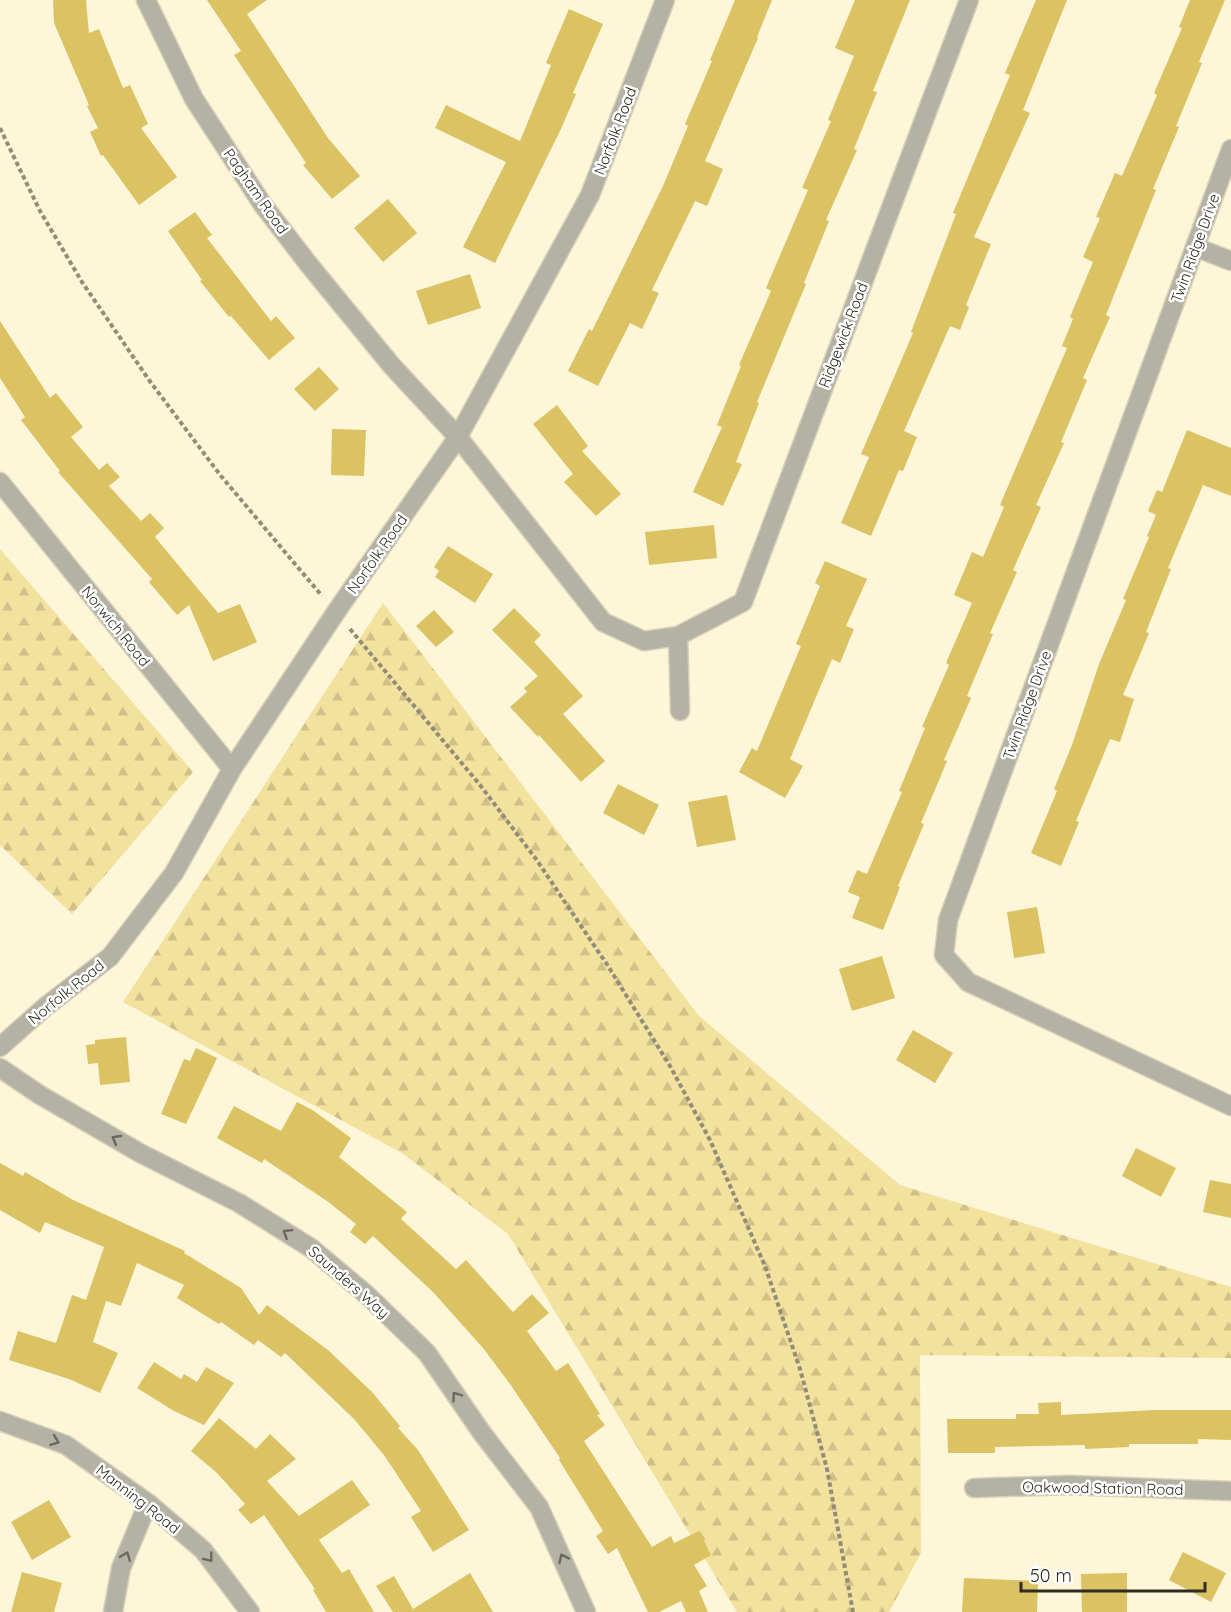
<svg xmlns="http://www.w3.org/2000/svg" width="1231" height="1612" font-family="Quicksand,sans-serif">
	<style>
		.forest { fill: url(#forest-firs) }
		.building { fill: #dbc263 }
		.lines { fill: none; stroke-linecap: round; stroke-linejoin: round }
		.street-casing { stroke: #d9d1b7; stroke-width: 21 }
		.path { stroke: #928d79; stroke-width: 4; stroke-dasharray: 4.5 3; stroke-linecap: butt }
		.street { stroke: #b4b1a5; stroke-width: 18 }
		.oneway { stroke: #6a675c }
		.labels { text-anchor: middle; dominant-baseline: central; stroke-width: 5; stroke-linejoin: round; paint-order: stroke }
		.street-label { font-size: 15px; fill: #2e2b20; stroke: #fff }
	</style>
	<defs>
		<pattern id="forest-firs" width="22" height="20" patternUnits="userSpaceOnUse" patternTransform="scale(1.5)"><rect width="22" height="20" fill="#f3e19e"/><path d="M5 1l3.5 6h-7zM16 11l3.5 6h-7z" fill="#d1c188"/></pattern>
	</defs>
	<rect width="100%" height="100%" fill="#fef6d8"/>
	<!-- forest -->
	<path class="forest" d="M 0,549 L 193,772 L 72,914 L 0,845 Z
		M 383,603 L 699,1016 L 900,1185 L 1231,1287 L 1231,1358 L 920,1355 L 921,1553 L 889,1612 L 737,1612 L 508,1234 L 402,1153 L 123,1002 Z"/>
	<!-- building -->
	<path class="building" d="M 53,0 L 86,0 L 89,33 L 99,29 L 123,88 L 130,85 L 148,124 L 141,128 L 177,177 L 139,205 L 103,155 L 101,156 L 90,132 L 98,128 L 87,106 L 89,105 L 54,23 Z
		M 207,0 L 267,0 L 247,14 L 328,138 L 360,176 L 332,199 L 303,165 L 306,163 L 234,55 L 241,51 Z
		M 735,0 L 772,0 L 757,37 L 758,38 L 705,161 L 723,169 L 707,206 L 695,201 L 652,290 L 659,293 L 642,329 L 630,323 L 598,386 L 568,371 L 589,329 L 592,331 L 663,186 L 688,126 L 685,124 L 712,61 L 710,60 Z
		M 855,0 L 910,0 L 873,91 L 877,92 L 854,149 L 857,150 L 826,220 L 829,221 L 804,283 L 806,284 L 757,402 L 759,403 L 736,462 L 742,464 L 723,506 L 693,492 L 722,427 L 717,425 L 741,366 L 739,365 L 771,291 L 766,288 L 808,190 L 802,188 L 831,121 L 828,120 L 854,56 L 835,48 Z
		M 1036,0 L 1067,0 L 1023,110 L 1030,113 L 974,237 L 991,244 L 966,305 L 969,307 L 960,330 L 950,326 L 904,431 L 917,437 L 903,471 L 899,470 L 871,536 L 841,523 L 869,457 L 861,454 L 913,333 L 911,332 L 956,214 L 953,213 L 1010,75 L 1005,73 Z
		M 1190,0 L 1225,0 L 1199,62 L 1202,63 L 1176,126 L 1179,127 L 1153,189 L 1156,190 L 1106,315 L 1110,317 L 1083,378 L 1087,380 L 1061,442 L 1064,443 L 1036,505 L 1041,507 L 1013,570 L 1017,572 L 990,633 L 993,634 L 967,696 L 971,698 L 944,760 L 947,761 L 921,823 L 924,824 L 898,886 L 900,887 L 883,930 L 852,918 L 860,897 L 848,892 L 857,870 L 867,874 L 902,792 L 899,791 L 925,728 L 922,727 L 949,665 L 946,663 L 972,603 L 954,595 L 972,552 L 983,557 L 1004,507 L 1000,505 L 1067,348 L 1062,346 L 1073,319 L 1070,317 L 1093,262 L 1083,257 L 1100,218 L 1096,217 L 1115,173 L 1122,176 L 1157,95 L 1154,93 L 1182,28 L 1179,27 Z
		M 569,9 L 603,24 L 573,93 L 576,94 L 561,129 L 495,263 L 463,247 L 506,162 L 435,128 L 446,105 L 520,141 L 551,65 L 546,63 Z
		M 388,199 L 417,233 L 383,262 L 354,228 Z
		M 195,212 L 212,235 L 207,238 L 271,321 L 276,316 L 295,338 L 269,360 L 231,316 L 229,317 L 200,281 L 202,280 L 168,231 Z
		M 470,274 L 481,308 L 428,325 L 416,291 Z
		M 0,321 L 50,398 L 56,393 L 83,427 L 71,437 L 99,470 L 107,463 L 120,477 L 109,486 L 141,521 L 150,513 L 164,528 L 155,537 L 218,613 L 240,604 L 257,642 L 213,661 L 189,605 L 177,615 L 149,582 L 152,579 L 58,472 L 60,471 L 21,420 L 25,417 L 0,378 Z
		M 319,367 L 339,389 L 315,411 L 294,389 Z
		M 557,405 L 588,446 L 582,451 L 621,494 L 596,516 L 564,482 L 573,474 L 533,424 Z
		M 332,429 L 366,430 L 364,476 L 331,475 Z
		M 1187,430 L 1231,448 L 1231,496 L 1203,485 L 1168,568 L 1171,569 L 1146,632 L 1149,633 L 1123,695 L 1134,699 L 1120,742 L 1110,739 L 1076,821 L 1079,822 L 1061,866 L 1031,853 L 1057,791 L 1054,789 L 1072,745 L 1099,664 L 1126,600 L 1123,599 L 1149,537 L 1147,536 L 1156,515 L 1148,511 L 1157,490 L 1162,492 Z
		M 714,525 L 717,558 L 649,565 L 645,532 Z
		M 448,546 L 493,574 L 475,603 L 435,577 L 439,571 L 434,567 Z
		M 825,561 L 867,579 L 846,626 L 854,629 L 840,663 L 832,659 L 790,759 L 803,766 L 785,798 L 739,772 L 752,748 L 757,751 L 801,646 L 796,644 L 820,586 L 815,583 Z
		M 514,608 L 541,635 L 534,642 L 583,696 L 563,714 L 605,761 L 581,782 L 539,735 L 538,737 L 510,707 L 527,692 L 524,688 L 538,676 L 492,630 Z
		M 434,610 L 454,632 L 436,647 L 416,626 Z
		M 618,784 L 659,805 L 644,835 L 603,813 Z
		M 727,795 L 736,840 L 697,847 L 688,802 Z
		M 1037,907 L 1045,953 L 1014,958 L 1007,912 Z
		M 882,956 L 895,998 L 852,1011 L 839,969 Z
		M 913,1030 L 953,1053 L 935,1083 L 896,1060 Z
		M 126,1037 L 130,1082 L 100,1085 L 98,1063 L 88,1064 L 86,1045 L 95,1044 L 95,1040 Z
		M 196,1048 L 217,1058 L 186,1124 L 161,1114 L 184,1059 L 190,1061 Z
		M 297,1102 L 314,1111 L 351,1138 L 339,1157 L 407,1212 L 401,1219 L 456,1269 L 466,1260 L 513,1312 L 532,1294 L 549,1313 L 527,1331 L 556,1371 L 568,1363 L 600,1414 L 597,1415 L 605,1425 L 584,1441 L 652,1547 L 671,1536 L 674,1543 L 699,1531 L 711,1555 L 694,1565 L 707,1586 L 699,1591 L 708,1612 L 686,1612 L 681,1601 L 659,1612 L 648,1612 L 617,1548 L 608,1554 L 596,1536 L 603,1531 L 559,1460 L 560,1458 L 510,1384 L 483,1348 L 433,1292 L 373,1236 L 365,1244 L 350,1232 L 356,1224 L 327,1201 L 264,1159 L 262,1163 L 217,1138 L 234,1106 L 281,1131 Z
		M 1136,1148 L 1176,1168 L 1161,1197 L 1122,1176 Z
		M 0,1163 L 23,1176 L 25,1172 L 73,1200 L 185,1251 L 184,1253 L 241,1288 L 259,1315 L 267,1305 L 328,1350 L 372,1392 L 400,1426 L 398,1428 L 418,1450 L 469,1530 L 433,1552 L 411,1517 L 421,1511 L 384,1455 L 354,1419 L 285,1353 L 281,1357 L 258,1340 L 254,1345 L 221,1322 L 219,1324 L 177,1298 L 184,1285 L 137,1263 L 121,1306 L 106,1301 L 93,1342 L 118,1353 L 100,1393 L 69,1379 L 9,1360 L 18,1331 L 56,1343 L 72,1295 L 86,1300 L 104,1247 L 45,1222 L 40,1233 L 0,1210 Z
		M 1210,1180 L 1231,1184 L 1231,1218 L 1203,1212 Z
		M 154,1362 L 181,1379 L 184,1374 L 197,1382 L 206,1367 L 234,1383 L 204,1425 L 174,1411 L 137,1388 Z
		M 1061,1402 L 1061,1415 L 1154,1410 L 1231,1410 L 1231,1440 L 1198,1439 L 1198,1444 L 1129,1444 L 1129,1447 L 1085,1449 L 1085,1445 L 995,1447 L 995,1453 L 948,1453 L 947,1419 L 1016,1419 L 1016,1414 L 1039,1414 L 1038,1403 Z
		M 219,1418 L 256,1449 L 270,1434 L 296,1459 L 267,1481 L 299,1516 L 352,1480 L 370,1505 L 319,1540 L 342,1573 L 349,1569 L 374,1612 L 326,1612 L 313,1590 L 315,1589 L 264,1515 L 251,1524 L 238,1510 L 245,1504 L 217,1473 L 191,1451 Z
		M 49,1500 L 71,1537 L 32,1560 L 11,1522 Z
		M 1183,1552 L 1226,1573 L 1211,1602 L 1169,1580 Z
		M 22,1572 L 62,1583 L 54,1612 L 11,1612 Z
		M 470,1573 L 493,1612 L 393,1612 L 376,1586 L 394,1576 L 413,1609 Z
		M 1127,1573 L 1127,1612 L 1082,1612 L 1081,1574 Z
		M 964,1578 L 1038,1581 L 1037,1612 L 962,1612 Z"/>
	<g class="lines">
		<defs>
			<path id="street" d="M 146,0 L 194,99 L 263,205 L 310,266 L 392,366 L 458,437 L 603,622 L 644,641 L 678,636 L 680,711
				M 1231,149 L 948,920 L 944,955 L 968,982 L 1231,1106
				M 1195,247 L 1231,261
				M 0,482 L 232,769
				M 678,636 L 743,602 L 969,0
				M 0,1047 L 45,1007 L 110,957 L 174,873 L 232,769 L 336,612 L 458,437 L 590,195 L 665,0
				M 0,1068 L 40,1095 L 140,1153 L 239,1203 L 311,1248 L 367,1295 L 427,1353 L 482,1433 L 539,1507 L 586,1612
				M 0,1421 L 66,1445 L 148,1503 L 203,1550 L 250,1612
				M 974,1488 L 1069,1485 L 1231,1491
				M 113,1612 L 121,1568 L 148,1503"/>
		</defs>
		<!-- street casing -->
		<use href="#street" class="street-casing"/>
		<!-- path -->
		<path class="path" d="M 0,128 L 40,211 L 82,282 L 149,380 L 221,476 L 322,596
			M 350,629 L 480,785 L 536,859 L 608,966 L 670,1066 L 710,1140 L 765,1266 L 800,1369 L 827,1469 L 853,1612"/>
		<!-- street -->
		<use href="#street" class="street"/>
	</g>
	<!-- one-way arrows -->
	<defs><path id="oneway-chevron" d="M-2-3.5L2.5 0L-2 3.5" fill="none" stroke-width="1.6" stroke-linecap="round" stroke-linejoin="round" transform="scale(1.5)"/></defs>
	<g class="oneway">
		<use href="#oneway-chevron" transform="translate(116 1139) rotate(-150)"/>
		<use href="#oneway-chevron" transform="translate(287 1233) rotate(-148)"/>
		<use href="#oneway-chevron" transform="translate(456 1396) rotate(-125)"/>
		<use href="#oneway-chevron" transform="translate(55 1441) rotate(20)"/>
		<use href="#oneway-chevron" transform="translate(126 1556) rotate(-68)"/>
		<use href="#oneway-chevron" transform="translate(209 1558) rotate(52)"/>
		<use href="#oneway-chevron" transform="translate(563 1558) rotate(-115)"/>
	</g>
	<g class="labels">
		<!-- street labels -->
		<g class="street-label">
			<text transform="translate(615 131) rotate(-69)">Norfolk Road</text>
			<text transform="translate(256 191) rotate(55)">Pagham Road</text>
			<text transform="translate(1195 248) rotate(-70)">Twin Ridge Drive</text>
			<text transform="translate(843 335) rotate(-69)">Ridgewick Road</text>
			<text transform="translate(377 554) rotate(-55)">Norfolk Road</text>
			<text transform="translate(116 626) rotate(51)">Norwich Road</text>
			<text transform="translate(1027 705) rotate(-70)">Twin Ridge Drive</text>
			<text transform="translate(66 992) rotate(-39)">Norfolk Road</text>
			<text transform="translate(349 1282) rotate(41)">Saunders Way</text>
			<text transform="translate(1103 1488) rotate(1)">Oakwood Station Road</text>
			<text transform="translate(138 1499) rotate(38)">Manning Road</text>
		</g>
	</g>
	<!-- scale -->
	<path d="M1021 1582v9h184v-9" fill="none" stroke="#2e2b20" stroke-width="3"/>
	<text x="1030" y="1582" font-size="18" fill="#2e2b20" stroke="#ffffff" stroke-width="4.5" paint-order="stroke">50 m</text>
</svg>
